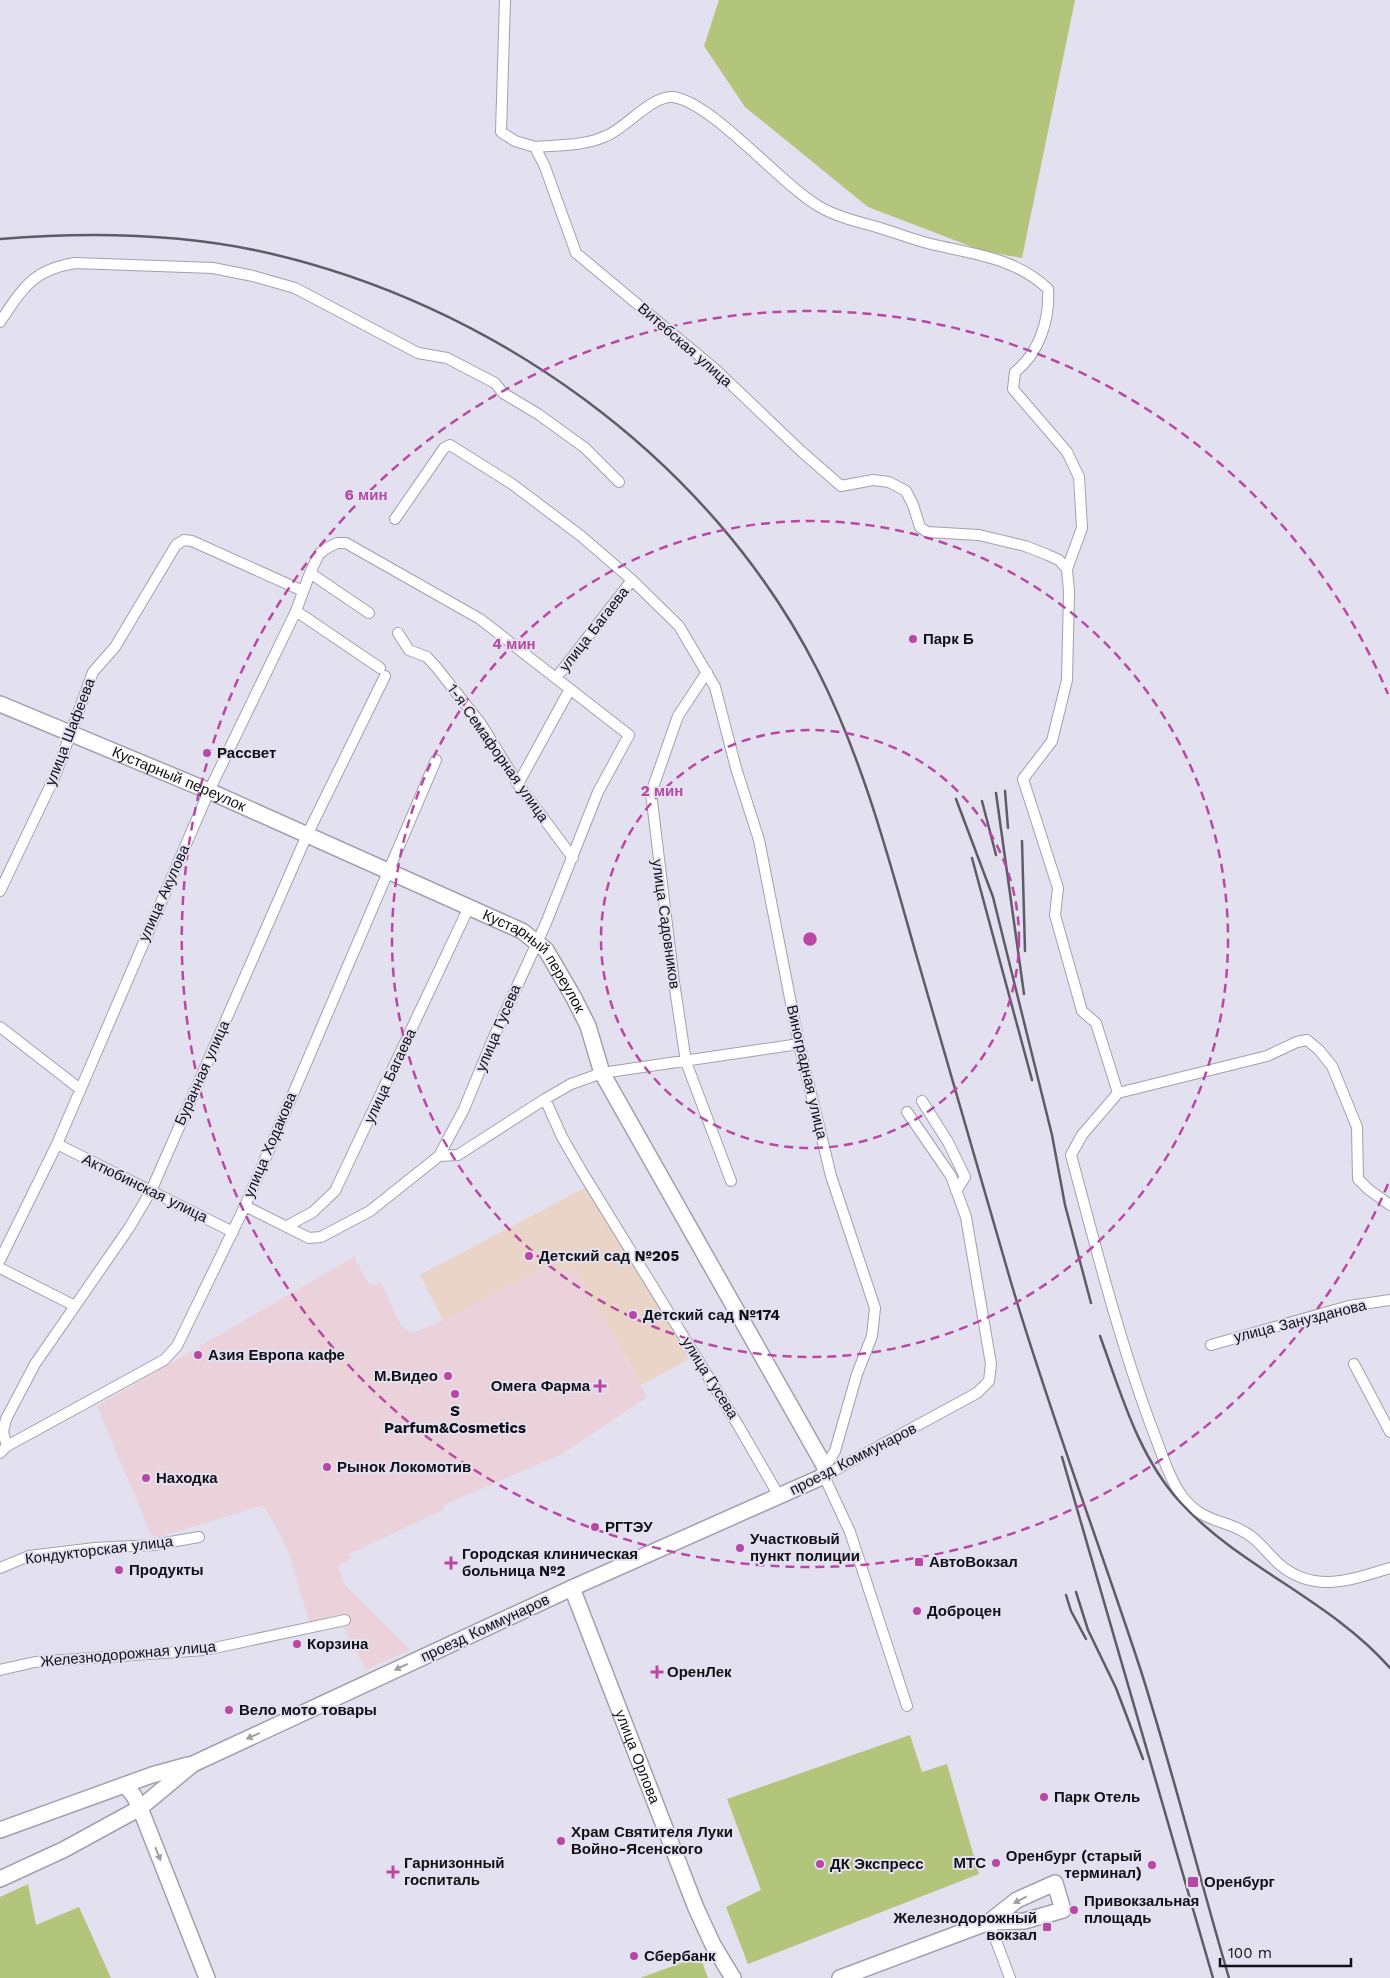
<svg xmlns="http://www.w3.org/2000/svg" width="1390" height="1978" font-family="'Work Sans',sans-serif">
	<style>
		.commercial { fill: #ebd1d9 }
		.education { fill: #e9d4c7 }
		.green { fill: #b3c57b }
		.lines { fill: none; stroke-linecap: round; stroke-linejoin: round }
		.street-casing { stroke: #a3a0ae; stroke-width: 12 }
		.secondary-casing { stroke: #a3a0ae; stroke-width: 18 }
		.street { stroke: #fff; stroke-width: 10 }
		.secondary { stroke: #fff; stroke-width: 15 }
		.rail { stroke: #5f5c66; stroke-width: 2.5 }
		.oneway { fill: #a09fa2 }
		.ring { fill: none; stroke: #b848a4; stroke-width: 2.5; stroke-dasharray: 9 6 }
		.poi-dot { fill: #b848a4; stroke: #e3e0f0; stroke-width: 2 }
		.labels { text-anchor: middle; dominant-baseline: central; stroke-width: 4; stroke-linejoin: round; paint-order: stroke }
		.street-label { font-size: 15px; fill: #121016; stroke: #e3e0f0 }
		.poi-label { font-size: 15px; font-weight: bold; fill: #121016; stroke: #e3e0f0; text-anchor: start }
		.centre { fill: #b848a4; stroke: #e3e0f0; stroke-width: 2.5 }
		.ring-label { font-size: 15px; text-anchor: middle; font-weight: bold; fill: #b848a4; stroke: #e3e0f0; stroke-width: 4; stroke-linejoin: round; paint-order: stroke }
	</style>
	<rect width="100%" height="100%" fill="#e3e0f0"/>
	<!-- commercial -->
	<path class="commercial" d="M 354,1257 L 369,1284 L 374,1286 L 381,1283 L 401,1326 L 413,1333 L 443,1320 L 545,1268 L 577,1271 L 647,1397 L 562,1454 L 443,1505 L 445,1509 L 349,1554 L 351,1559 L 337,1566 L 346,1586 L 410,1650 L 366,1670 L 344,1628 L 316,1631 L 310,1624 L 287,1548 L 264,1505 L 159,1537 L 152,1537 L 97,1406 Z"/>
	<!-- education -->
	<path class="education" d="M 588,1186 L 689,1359 L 641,1385 L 577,1271 L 545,1268 L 443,1320 L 420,1275 Z"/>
	<!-- green -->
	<path class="green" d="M 719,0 L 1075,0 L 1022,258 L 983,251 L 868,207 L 745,107 L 704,46 Z
		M 910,1735 L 922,1772 L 947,1764 L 979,1874 L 748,1964 L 726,1907 L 761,1890 L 727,1799 Z
		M 28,1884 L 36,1925 L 79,1907 L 111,1978 L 0,1978 L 0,1897 Z
		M 700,1956 L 708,1978 L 640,1978 Z"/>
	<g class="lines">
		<defs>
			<path id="street" d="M 505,0 L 501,132 L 515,141 L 535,147 L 545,167 L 576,253 L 715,369 L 801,451 L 841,486 L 873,480 L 889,482 L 906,491 L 913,505 L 920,527 L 927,532 L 979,535 L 1025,546 L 1048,555 L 1059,560 L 1067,569 L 1069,592 L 1067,680 L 1052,741 L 1023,779 L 1058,888 L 1055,915 L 1082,1011 L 1096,1023 L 1118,1093
				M 535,147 C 558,145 585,146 606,136 C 626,128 652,95 673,97 C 712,102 781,185 820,207 C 839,218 860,222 880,228 C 897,233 914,240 931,244 C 973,254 1016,258 1048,289 C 1050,320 1039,353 1015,372 L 1013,389 L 1067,452 L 1079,477 L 1082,528 L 1067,569
				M 0,322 C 23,288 32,270 75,263 L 213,268 L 253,276 L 295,288 L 418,353 L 447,358 L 495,383 L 503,393 L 538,414 L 585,448 L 619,482
				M 395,519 L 444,448 L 450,445 L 512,484 L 581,536 L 632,580 L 679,626 L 715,687 L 736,768 L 759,840 L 799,1044 L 831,1176 L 875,1308 L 872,1336 L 857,1374 L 835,1451 L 825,1467
				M 310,573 L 369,613
				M 296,611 L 380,668
				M 398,633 L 409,650 L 427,657 L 437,668 L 481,724 L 518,784 L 573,858
				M 707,672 L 678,716 L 651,793 L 674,982 L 686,1062 L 731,1181
				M 556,678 L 632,580
				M 518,784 L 570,689
				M 0,891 L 55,776 L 93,672 L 115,647 L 176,545 L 184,540 L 192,541 L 303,591
				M 0,1027 L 80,1089
				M 545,1099 L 562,1137 L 581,1170 L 738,1425 L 779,1496
				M 922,1101 L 948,1142 L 965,1177 L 956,1191
				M 57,1144 L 233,1232
				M 439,1156 L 458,1155 L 545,1099 L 571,1084 L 602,1073 L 799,1044
				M 1390,1205 L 1368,1189 L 1358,1179 L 1357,1127 L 1332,1066 L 1319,1050 L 1307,1040 L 1297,1042 L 1267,1056 L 1118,1093 L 1082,1135 L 1071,1155 C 1095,1244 1118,1336 1150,1423 C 1159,1445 1168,1477 1182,1496 C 1205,1526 1228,1518 1252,1537 C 1262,1545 1270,1556 1279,1564 C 1314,1594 1351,1580 1390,1568
				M 289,1225 L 313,1212 L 335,1191 L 469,907
				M 0,1260 L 57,1144 L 209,791 L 296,611 L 310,573 L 319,554 L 327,548 L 337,543 L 346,543 L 480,619 L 629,735 L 598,792 L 546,923 L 492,1041 L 464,1109 L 439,1156 L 370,1211 L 321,1237 L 309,1238 L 245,1206
				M 0,1268 L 75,1306
				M 1211,1345 L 1349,1306 L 1390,1300
				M 1354,1364 L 1390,1432
				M 7,1446 L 164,1360 L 177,1346 L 245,1206 L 436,760
				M 0,1453 L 7,1446 L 3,1432 L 6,1419 L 35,1364 L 129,1228 L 151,1191 L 307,835 L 385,676
				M 0,1568 L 29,1556 L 95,1548 L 153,1545 L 199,1537
				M 0,1670 L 35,1662 L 205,1650 L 345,1620
				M 907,1706 L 850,1532 L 824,1476 L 977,1393 L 989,1381 L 991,1364 L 966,1217 L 951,1176 L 907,1112
				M 989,1922 L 1010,1978"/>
			<g id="secondary">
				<path id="s1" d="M 0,704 L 209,791 L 522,931 L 546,950 L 574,998 L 588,1026 L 602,1073 L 825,1467 L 824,1476 L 572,1588 L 193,1764 L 140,1808 L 63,1850 L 0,1879"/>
				<path id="s2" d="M 572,1588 L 696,1908 L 713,1945 L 733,1978"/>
				<path d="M 126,1786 L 134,1796 L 140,1808 L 207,1978"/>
				<path d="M 0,1830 L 152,1775 L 188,1765"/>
				<path d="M 840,1978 L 989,1922 L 1024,1921 L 1063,1910 L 1055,1883 L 1017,1900 L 989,1922"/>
			</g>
		</defs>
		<!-- street casing -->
		<use href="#street" class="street-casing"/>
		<!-- secondary casing -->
		<use href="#secondary" class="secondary-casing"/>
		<!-- street -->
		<use href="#street" class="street"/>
		<!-- secondary -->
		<use href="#secondary" class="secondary"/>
		<!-- rail -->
		<path class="rail" d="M 0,239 C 87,232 174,233 259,251 C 490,301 710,457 818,671 C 864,762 890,863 918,961 C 948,1067 979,1173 1010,1279 C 1049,1411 1098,1540 1141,1671 C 1173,1772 1199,1876 1229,1978
			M 1005,791 L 1008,828
			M 996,793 L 1024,994
			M 956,799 L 993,897 L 1052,1135 L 1065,1205 L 1091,1303
			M 982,801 L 996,855
			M 1022,841 L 1025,951
			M 972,858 L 1032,1080
			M 1100,1336 C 1121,1393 1138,1456 1180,1502 C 1238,1566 1332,1601 1390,1668
			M 1062,1457 L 1213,1978
			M 1076,1592 L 1088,1630 L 1116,1688 L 1143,1759
			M 1066,1595 L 1071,1611 L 1086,1639"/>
	</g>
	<!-- one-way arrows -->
	<defs><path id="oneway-solid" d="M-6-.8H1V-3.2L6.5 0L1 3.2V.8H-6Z" transform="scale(1.25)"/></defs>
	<g class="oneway">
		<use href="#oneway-solid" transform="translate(401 1667) rotate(155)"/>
		<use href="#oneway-solid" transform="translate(253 1736) rotate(156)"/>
		<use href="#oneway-solid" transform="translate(158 1854) rotate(68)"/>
		<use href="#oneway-solid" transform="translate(1020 1900) rotate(152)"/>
	</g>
	<!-- distance rings -->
	<g class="ring">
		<circle cx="810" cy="939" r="209"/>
		<circle cx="810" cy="939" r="418"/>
		<path d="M1388 1184A628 628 0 1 1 1388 694"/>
	</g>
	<!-- markers -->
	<g class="poi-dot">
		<circle cx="913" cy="639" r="5"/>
		<circle cx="207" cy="753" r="5"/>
		<circle cx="529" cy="1256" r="5"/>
		<circle cx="633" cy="1315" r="5"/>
		<circle cx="198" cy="1355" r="5"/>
		<circle cx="448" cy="1376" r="5"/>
		<path d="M597.5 1378.5h5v5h5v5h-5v5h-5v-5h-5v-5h5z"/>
		<circle cx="455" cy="1394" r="5"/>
		<circle cx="327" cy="1467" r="5"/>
		<circle cx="146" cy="1478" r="5"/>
		<circle cx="595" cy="1527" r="5"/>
		<circle cx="740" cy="1548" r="5"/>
		<rect x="914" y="1557" width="10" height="10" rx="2.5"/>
		<path d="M448.5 1555.5h5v5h5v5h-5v5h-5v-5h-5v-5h5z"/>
		<circle cx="119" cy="1570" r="5"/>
		<circle cx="917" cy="1611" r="5"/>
		<circle cx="297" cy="1644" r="5"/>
		<path d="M654.5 1664.5h5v5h5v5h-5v5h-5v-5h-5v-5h5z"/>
		<circle cx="229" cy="1710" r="5"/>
		<circle cx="1044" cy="1797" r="5"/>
		<circle cx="561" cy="1841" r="5"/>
		<circle cx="996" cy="1863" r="5"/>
		<circle cx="820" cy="1864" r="5"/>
		<circle cx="1152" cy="1865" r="5"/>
		<path d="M390.5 1864.5h5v5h5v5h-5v5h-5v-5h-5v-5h5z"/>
		<rect x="1187" y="1876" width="12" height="12" rx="2.5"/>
		<circle cx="1074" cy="1910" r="5"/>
		<rect x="1042" y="1922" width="10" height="10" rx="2.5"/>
		<circle cx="634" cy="1956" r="5"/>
	</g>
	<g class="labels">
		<!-- street labels -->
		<g class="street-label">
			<text transform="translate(685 345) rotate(41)">Витебская улица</text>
			<text transform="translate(594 629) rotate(-52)">улица Багаева</text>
			<text transform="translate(70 732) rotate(-69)">улица Шафеева</text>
			<text transform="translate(498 753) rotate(55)">1-я Семафорная улица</text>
			<text stroke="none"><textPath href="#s1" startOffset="194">Кустарный переулок</textPath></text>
			<text transform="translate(164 893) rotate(-66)">улица Акулова</text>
			<text transform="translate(666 924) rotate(82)">улица Садовников</text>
			<text stroke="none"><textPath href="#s1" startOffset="599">Кустарный переулок</textPath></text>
			<text transform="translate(498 1028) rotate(-67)">улица Гусева</text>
			<text transform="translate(807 1072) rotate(77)">Виноградная улица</text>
			<text transform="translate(202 1073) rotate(-66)">Буранная улица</text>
			<text transform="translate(390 1076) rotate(-65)">улица Багаева</text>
			<text transform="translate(270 1145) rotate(-67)">улица Ходакова</text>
			<text transform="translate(145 1188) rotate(26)">Актюбинская улица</text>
			<text transform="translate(1300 1321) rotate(-14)">улица Занузданова</text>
			<text transform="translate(710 1378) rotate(58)">улица Гусева</text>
			<text transform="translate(853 1459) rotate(-27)">проезд Коммунаров</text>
			<text transform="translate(99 1550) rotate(-7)">Кондукторская улица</text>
			<text transform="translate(485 1628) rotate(-25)">проезд Коммунаров</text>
			<text transform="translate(128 1654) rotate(-5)">Железнодорожная улица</text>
			<text stroke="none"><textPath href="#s2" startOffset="181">улица Орлова</textPath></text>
		</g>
		<!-- poi labels -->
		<g class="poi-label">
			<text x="923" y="639">Парк Б</text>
			<text x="217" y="753">Рассвет</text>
			<text x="539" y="1256">Детский сад №205</text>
			<text x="643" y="1315">Детский сад №174</text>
			<text x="208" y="1355">Азия Европа кафе</text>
			<text x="438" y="1376" text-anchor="end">М.Видео</text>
			<text x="590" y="1386" text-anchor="end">Омега Фарма</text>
			<text x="455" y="1411" text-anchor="middle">S<tspan x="455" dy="17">Parfum&amp;Cosmetics</tspan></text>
			<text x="337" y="1467">Рынок Локомотив</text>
			<text x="156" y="1478">Находка</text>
			<text x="605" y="1527">РГТЭУ</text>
			<text x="750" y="1539">Участковый<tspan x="750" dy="17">пункт полиции</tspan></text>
			<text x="462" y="1554">Городская клиническая<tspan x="462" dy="17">больница №2</tspan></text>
			<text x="929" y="1562">АвтоВокзал</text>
			<text x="129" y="1570">Продукты</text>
			<text x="927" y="1611">Доброцен</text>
			<text x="307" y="1644">Корзина</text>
			<text x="667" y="1672">ОренЛек</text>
			<text x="239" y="1710">Вело мото товары</text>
			<text x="1054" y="1797">Парк Отель</text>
			<text x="571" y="1832">Храм Святителя Луки<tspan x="571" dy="17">Войно-Ясенского</tspan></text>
			<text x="1142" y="1856" text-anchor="end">Оренбург (старый<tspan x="1142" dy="17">терминал)</tspan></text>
			<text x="404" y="1863">Гарнизонный<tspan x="404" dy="17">госпиталь</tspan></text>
			<text x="986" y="1863" text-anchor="end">МТС</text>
			<text x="830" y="1864">ДК Экспресс</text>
			<text x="1204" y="1882">Оренбург</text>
			<text x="1084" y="1901">Привокзальная<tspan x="1084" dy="17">площадь</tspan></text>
			<text x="1037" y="1918" text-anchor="end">Железнодорожный<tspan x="1037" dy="17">вокзал</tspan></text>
			<text x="644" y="1956">Сбербанк</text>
		</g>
	</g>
	<circle cx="810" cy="939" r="8" class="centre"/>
	<g class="ring-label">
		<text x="366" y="500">6 мин</text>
		<text x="514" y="649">4 мин</text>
		<text x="662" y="796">2 мин</text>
	</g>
	<!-- scale -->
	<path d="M1220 1958v8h131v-8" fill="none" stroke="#121016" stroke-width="2.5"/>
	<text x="1228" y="1958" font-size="15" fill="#121016" stroke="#e3e0f0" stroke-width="4" paint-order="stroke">100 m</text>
</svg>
